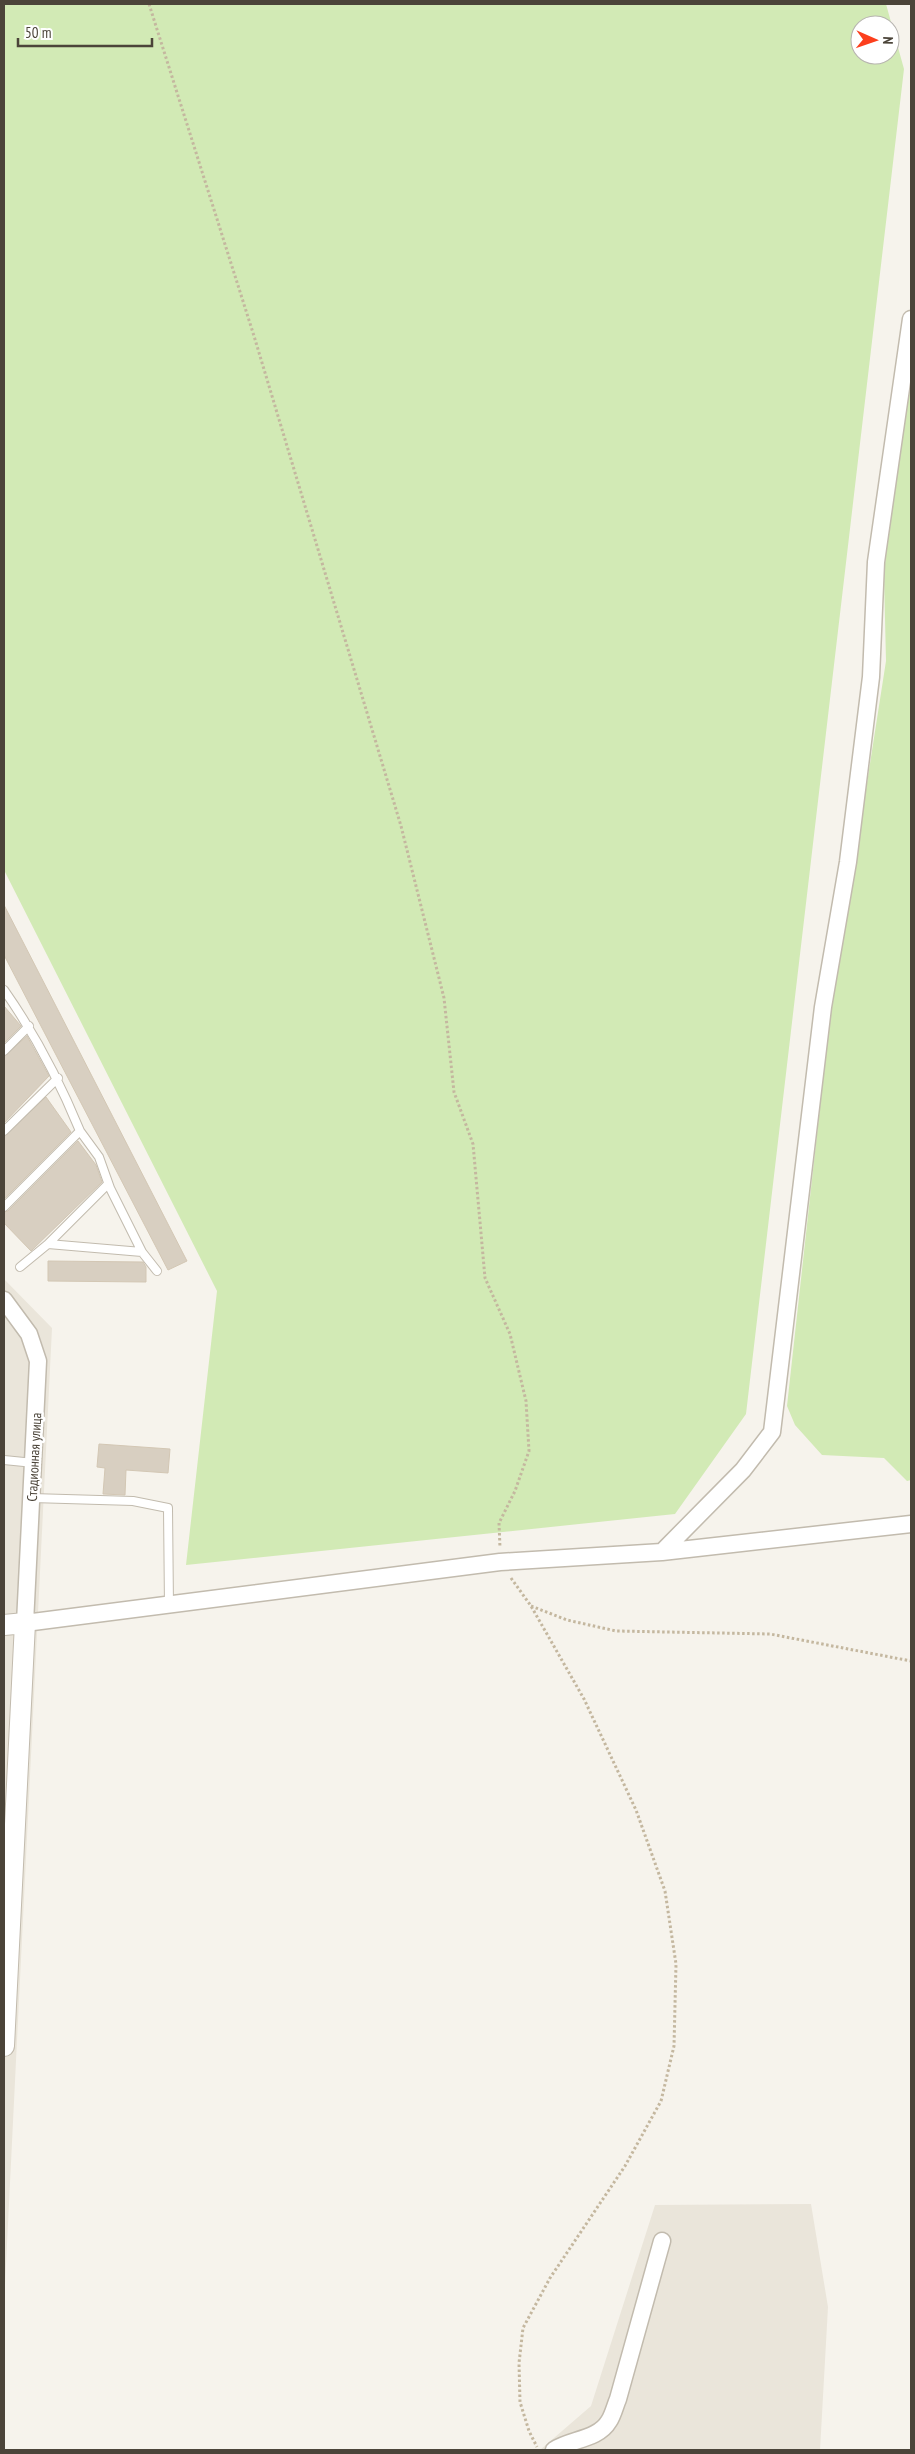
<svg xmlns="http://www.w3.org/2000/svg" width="915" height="2454" font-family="'PT Sans Narrow',sans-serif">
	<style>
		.residential { fill: #eae5da }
		.green { fill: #d2eab5; fill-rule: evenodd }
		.building { fill: #d8cfc1; stroke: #d3c7b4 }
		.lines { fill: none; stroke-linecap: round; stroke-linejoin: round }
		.service-casing { stroke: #c2bbae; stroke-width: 10 }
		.minor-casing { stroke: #c2bbae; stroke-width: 19 }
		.tertiary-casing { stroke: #c2bbae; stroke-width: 22 }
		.path { stroke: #c4b79f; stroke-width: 3; stroke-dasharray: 2.5 2.5; stroke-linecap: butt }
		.service { stroke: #fff; stroke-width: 8 }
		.minor { stroke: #fff; stroke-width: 16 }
		.tertiary { stroke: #fff; stroke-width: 20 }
		.labels { text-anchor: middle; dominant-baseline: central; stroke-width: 5; stroke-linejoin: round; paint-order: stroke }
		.street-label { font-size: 14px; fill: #4b4439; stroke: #fff }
	</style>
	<rect width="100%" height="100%" fill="#f6f3ec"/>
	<!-- residential -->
	<path class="residential" d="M 4,1279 L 52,1328 L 4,2305 Z
		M 811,2204 L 828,2307 L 820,2450 L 540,2450 L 591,2406 L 655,2205 Z"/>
	<!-- green -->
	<path class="green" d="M 4,4 L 886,4 L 904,69 L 746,1414 L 675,1514 L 186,1565 L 217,1291 L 4,870 ZM 860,25 L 890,25 L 890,55 L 860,55 Z
		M 911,380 L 911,1480 L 907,1481 L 884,1458 L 822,1455 L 795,1425 L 787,1406 L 834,980 L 845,924 L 886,661 L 884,576 L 891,495 Z"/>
	<!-- building -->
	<path class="building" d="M 4,905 L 187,1261 L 168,1270 L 4,955 Z
		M 4,1006 L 21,1026 L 4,1043 Z
		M 27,1036 L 49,1076 L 4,1123 L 4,1056 Z
		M 46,1097 L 71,1132 L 4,1199 L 4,1136 Z
		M 78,1141 L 96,1165 L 102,1182 L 31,1251 L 4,1223 L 4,1212 L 8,1211 Z
		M 48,1261 L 143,1262 L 146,1267 L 146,1282 L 48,1281 Z
		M 99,1444 L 170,1449 L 168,1473 L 126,1470 L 125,1495 L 103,1494 L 105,1468 L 97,1467 Z"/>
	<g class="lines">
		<defs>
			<path id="service" d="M 4,990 C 35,1034 59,1080 80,1131
				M 4,1051 L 29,1026
				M 4,1131 L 58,1078
				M 4,1207 L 80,1131 L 99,1157 L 110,1188 L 142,1252 L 48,1244 L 108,1184
				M 142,1252 L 157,1271
				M 20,1267 L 48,1244
				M 4,1460 L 34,1463
				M 32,1498 L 133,1501 L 168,1508 L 169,1606"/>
			<path id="minor" d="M 4,1300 L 29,1334 L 38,1361 L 25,1623 L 500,1562 L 662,1552 L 911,1524
				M 662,1552 L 743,1470 L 772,1432 L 823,1007 L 848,862 L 871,677 L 876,562 L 911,319
				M 554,2450 C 570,2439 598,2440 609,2421 C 613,2415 615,2406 618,2399 L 662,2241"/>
			<path id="tertiary" d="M 4,1625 L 25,1623 L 4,2046"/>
		</defs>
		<!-- service casing -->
		<use href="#service" class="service-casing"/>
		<!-- minor casing -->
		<use href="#minor" class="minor-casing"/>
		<!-- tertiary casing -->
		<use href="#tertiary" class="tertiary-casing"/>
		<!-- path -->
		<path class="path" d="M 149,4 L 254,336 L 401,826 L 444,998 L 454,1092 L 473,1144 L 485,1278 L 510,1334 L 526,1401 L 529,1451 L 515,1491 L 499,1523 L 500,1548
			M 511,1578 L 531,1606 L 584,1699 L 636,1810 L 665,1891 L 676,1964 L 674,2046 L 661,2101 L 625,2166 L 550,2278 L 523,2328 L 519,2363 L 520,2402 L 529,2431 L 537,2447
			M 531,1606 L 567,1620 L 616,1631 L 770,1634 L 911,1661"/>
		<!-- service -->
		<use href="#service" class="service"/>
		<!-- minor -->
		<use href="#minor" class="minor"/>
		<!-- tertiary -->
		<use href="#tertiary" class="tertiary"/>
	</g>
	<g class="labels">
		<!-- street labels -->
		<g class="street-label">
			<text transform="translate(34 1457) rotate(-87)">Стадионная улица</text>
		</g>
	</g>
	<!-- border -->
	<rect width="915" height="2454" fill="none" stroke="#4b4439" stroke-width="10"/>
	<!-- north arrow -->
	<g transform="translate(875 40) rotate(92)"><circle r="24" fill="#ffffff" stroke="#b7b4b0"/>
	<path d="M0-4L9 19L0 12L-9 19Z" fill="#fc3f1d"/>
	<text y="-8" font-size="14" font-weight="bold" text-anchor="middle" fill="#4b4439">N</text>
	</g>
	<!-- scale -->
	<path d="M18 38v8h134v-8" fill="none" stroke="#4b4439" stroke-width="2.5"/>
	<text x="25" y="38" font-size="15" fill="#4b4439" stroke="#ffffff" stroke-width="4" paint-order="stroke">50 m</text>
</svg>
